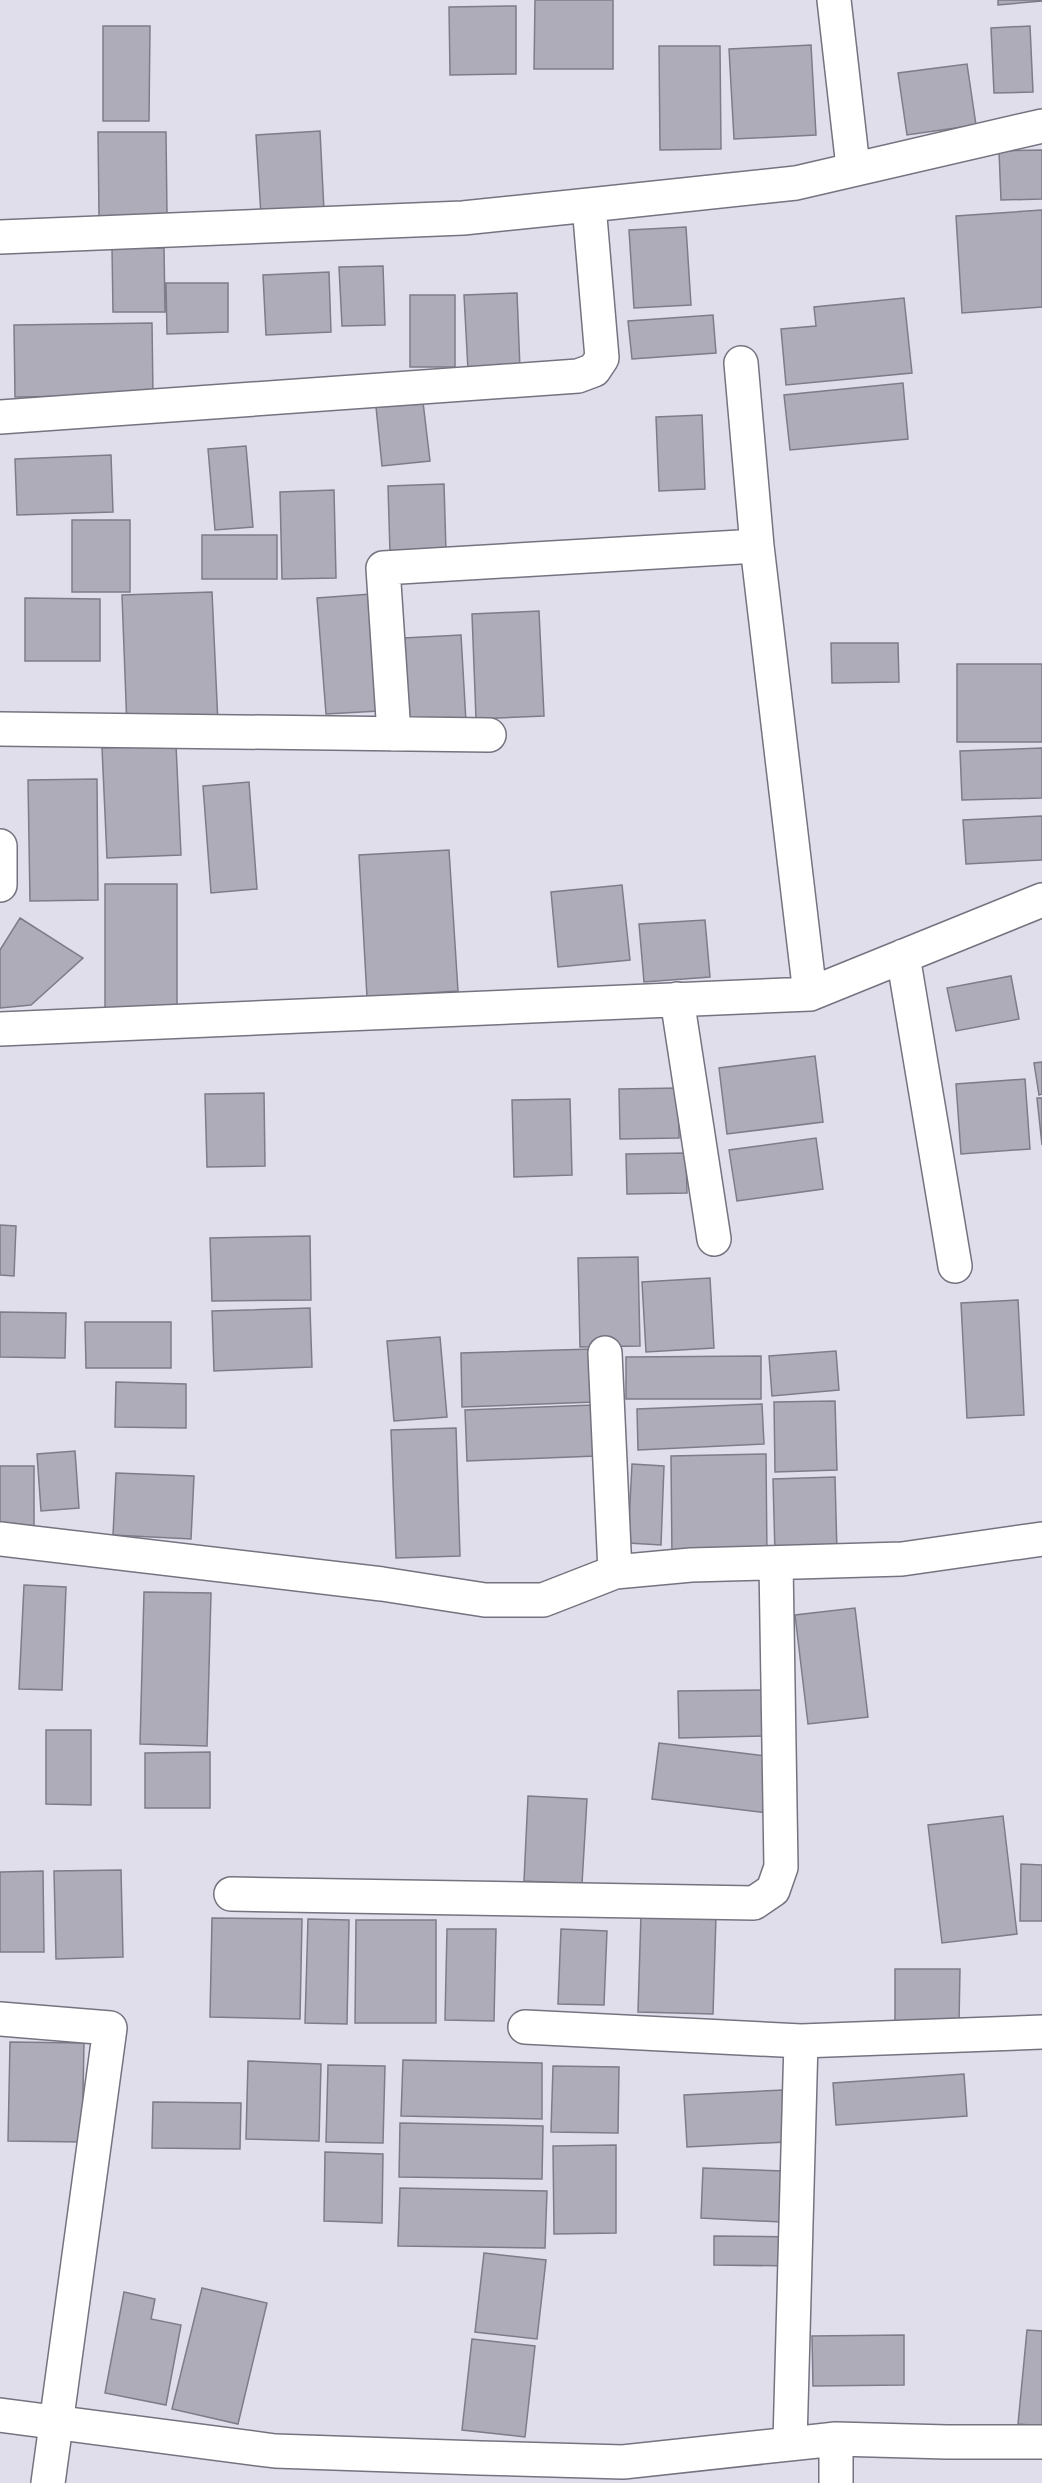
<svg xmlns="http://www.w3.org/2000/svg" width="1042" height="2483" font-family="'Source Sans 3',sans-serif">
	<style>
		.building { fill: #afacb9; stroke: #7e7c88; stroke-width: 1.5 }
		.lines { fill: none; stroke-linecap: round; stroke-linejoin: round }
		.street-casing { stroke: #75737f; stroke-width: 36 }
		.secondary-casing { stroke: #75737f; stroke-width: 36 }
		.street { stroke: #fff; stroke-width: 33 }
		.secondary { stroke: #fff; stroke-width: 33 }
	</style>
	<rect width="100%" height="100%" fill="#e1deec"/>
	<!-- building -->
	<path class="building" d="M 535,0 L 613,0 L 613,69 L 534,69 Z
		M 998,0 L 1042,0 L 1042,1 L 998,5 Z
		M 516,6 L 516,74 L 450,75 L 449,7 Z
		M 103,26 L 150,26 L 149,121 L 103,121 Z
		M 1030,26 L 1033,92 L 994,93 L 991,28 Z
		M 811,45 L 816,135 L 734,139 L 729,49 Z
		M 659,46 L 720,46 L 721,149 L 660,150 Z
		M 967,64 L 976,125 L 907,135 L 898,73 Z
		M 320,131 L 324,211 L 261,215 L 256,135 Z
		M 98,132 L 166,132 L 167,215 L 99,216 Z
		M 1042,150 L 1042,199 L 1001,200 L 999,151 Z
		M 1042,210 L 1042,307 L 962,313 L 956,216 Z
		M 686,227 L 691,305 L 634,308 L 629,230 Z
		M 112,248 L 164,248 L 165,312 L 113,312 Z
		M 383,266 L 385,325 L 342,326 L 339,267 Z
		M 329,272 L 331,332 L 266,335 L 263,275 Z
		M 166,283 L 228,283 L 228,332 L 167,334 Z
		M 517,293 L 520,369 L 468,370 L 464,295 Z
		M 410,295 L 455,295 L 455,367 L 410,367 Z
		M 904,298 L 912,373 L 786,385 L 781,329 L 816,326 L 814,307 Z
		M 713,315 L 716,353 L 632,359 L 628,321 Z
		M 152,323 L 153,395 L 15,397 L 14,325 Z
		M 903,383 L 908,439 L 790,450 L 784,395 Z
		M 423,402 L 430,461 L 382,466 L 376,407 Z
		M 702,415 L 705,489 L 659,491 L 656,417 Z
		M 246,446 L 253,527 L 215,530 L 208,449 Z
		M 111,455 L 113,512 L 17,515 L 15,459 Z
		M 444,484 L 446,552 L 390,553 L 388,486 Z
		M 334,490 L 336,578 L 282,579 L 280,492 Z
		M 72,520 L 130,520 L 130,592 L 72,592 Z
		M 202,535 L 277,535 L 277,579 L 202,579 Z
		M 212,592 L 218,724 L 127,728 L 122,595 Z
		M 371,594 L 379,711 L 326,714 L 317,598 Z
		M 25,598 L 100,599 L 100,661 L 25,661 Z
		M 539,611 L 544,716 L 476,719 L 472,614 Z
		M 461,635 L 466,722 L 409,725 L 404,638 Z
		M 831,643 L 898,643 L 899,682 L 832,683 Z
		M 957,664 L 1042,664 L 1042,742 L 957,742 Z
		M 176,745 L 181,855 L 107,858 L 102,748 Z
		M 1042,748 L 1042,798 L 962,800 L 960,751 Z
		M 97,779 L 98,900 L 30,901 L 28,780 Z
		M 249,782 L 257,889 L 211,893 L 203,786 Z
		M 1042,816 L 1042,860 L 966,864 L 963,820 Z
		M 449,850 L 458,991 L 367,997 L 359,855 Z
		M 105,884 L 177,884 L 177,1013 L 105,1013 Z
		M 622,885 L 630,960 L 558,967 L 551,892 Z
		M 20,918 L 83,958 L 31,1005 L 0,1008 L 0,950 Z
		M 705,920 L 710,977 L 644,982 L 639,924 Z
		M 1011,976 L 1019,1019 L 956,1031 L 947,988 Z
		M 815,1056 L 823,1122 L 727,1134 L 719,1068 Z
		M 1042,1062 L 1042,1094 L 1039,1095 L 1034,1063 Z
		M 1025,1079 L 1030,1149 L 961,1154 L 956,1084 Z
		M 679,1088 L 679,1138 L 620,1139 L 619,1089 Z
		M 264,1093 L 265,1166 L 207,1167 L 205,1094 Z
		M 1037,1098 L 1042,1098 L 1042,1145 Z
		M 570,1099 L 572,1175 L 514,1177 L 512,1100 Z
		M 816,1138 L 823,1189 L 737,1201 L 729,1150 Z
		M 686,1153 L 687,1193 L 627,1194 L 626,1154 Z
		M 0,1225 L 16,1226 L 14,1276 L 0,1275 Z
		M 310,1236 L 311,1300 L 212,1301 L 210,1238 Z
		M 638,1257 L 640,1346 L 580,1347 L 578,1258 Z
		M 710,1278 L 714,1348 L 646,1352 L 642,1282 Z
		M 1018,1300 L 1024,1415 L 967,1418 L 961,1303 Z
		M 310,1308 L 312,1367 L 214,1371 L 212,1311 Z
		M 0,1312 L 66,1313 L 65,1358 L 0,1357 Z
		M 85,1322 L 171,1322 L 171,1368 L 86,1368 Z
		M 440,1337 L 447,1417 L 394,1421 L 387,1341 Z
		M 592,1349 L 594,1402 L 462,1407 L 461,1353 Z
		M 836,1351 L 839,1390 L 772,1396 L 769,1356 Z
		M 761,1356 L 761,1399 L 626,1399 L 626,1357 Z
		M 116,1382 L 186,1384 L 186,1428 L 115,1427 Z
		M 835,1401 L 837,1470 L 775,1472 L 774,1402 Z
		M 762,1404 L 764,1444 L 638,1450 L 637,1409 Z
		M 594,1405 L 596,1456 L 467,1461 L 465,1410 Z
		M 456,1428 L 460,1556 L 396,1558 L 391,1430 Z
		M 75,1451 L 79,1508 L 41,1511 L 37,1454 Z
		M 766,1454 L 767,1558 L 672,1559 L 671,1456 Z
		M 632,1464 L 664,1466 L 661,1545 L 628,1543 Z
		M 0,1466 L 34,1466 L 34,1528 L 0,1528 Z
		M 116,1473 L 194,1476 L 191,1539 L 113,1535 Z
		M 835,1477 L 837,1553 L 775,1555 L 773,1479 Z
		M 24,1585 L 66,1587 L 62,1690 L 19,1689 Z
		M 144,1592 L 211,1593 L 207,1746 L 140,1744 Z
		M 855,1608 L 868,1717 L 808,1724 L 795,1615 Z
		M 766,1690 L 767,1736 L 679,1738 L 678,1691 Z
		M 46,1730 L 91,1730 L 91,1805 L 46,1804 Z
		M 659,1743 L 775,1757 L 769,1813 L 652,1799 Z
		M 210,1752 L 210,1808 L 145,1808 L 145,1753 Z
		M 528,1796 L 587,1799 L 582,1884 L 524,1881 Z
		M 1003,1816 L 1017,1934 L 942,1943 L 928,1825 Z
		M 1021,1864 L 1042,1865 L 1042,1921 L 1020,1921 Z
		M 121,1870 L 123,1957 L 56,1959 L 54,1871 Z
		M 43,1871 L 44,1952 L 0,1952 L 0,1872 Z
		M 641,1914 L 716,1916 L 713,2014 L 638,2012 Z
		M 212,1918 L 302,1919 L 300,2019 L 210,2017 Z
		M 308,1919 L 349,1920 L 347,2024 L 305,2023 Z
		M 356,1920 L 436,1920 L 436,2023 L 355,2023 Z
		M 447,1929 L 496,1929 L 494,2021 L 445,2020 Z
		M 561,1929 L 607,1931 L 604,2005 L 558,2004 Z
		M 895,1969 L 960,1969 L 959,2023 L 895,2023 Z
		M 10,2042 L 84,2043 L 82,2142 L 8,2141 Z
		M 403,2060 L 542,2063 L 542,2119 L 401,2116 Z
		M 248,2061 L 321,2064 L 319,2141 L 246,2139 Z
		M 328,2065 L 385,2066 L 383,2143 L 326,2142 Z
		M 553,2066 L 619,2067 L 618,2133 L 551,2132 Z
		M 964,2074 L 967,2116 L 836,2125 L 833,2083 Z
		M 783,2090 L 786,2142 L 687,2147 L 684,2095 Z
		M 153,2102 L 241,2103 L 240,2149 L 152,2148 Z
		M 400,2123 L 543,2126 L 542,2179 L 399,2177 Z
		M 616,2145 L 616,2233 L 554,2234 L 553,2146 Z
		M 325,2152 L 383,2154 L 382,2223 L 324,2221 Z
		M 703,2168 L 783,2171 L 781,2222 L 701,2218 Z
		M 400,2188 L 547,2191 L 545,2248 L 398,2246 Z
		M 714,2236 L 795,2237 L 794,2266 L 714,2265 Z
		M 484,2253 L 546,2260 L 537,2339 L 475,2332 Z
		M 202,2288 L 267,2303 L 238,2424 L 172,2409 Z
		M 124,2292 L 155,2299 L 151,2319 L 181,2325 L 166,2405 L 105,2393 Z
		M 1027,2330 L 1042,2331 L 1042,2426 L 1018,2424 Z
		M 904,2335 L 904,2385 L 813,2386 L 812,2336 Z
		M 472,2339 L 535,2346 L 525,2437 L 462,2430 Z"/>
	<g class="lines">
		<defs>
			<path id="street" d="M 834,0 L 853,167
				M 0,237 L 463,218 L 589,205 L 796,183 L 1042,126
				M 741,363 L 757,546
				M 0,417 L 578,376 L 594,370 L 602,358 L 589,205
				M 0,729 L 489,735
				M 394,734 L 383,568 L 757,546 L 810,994
				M 903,956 L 955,1266
				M 677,999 L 714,1239
				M 0,1029 L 810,994 L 1042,900
				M 605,1353 L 615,1572
				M 0,1539 L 382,1584 L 485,1600 L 543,1600 L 615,1572 L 691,1565 L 902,1559 L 1042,1539
				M 231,1894 L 754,1903 L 773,1890 L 781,1867 L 776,1563
				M 525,2027 L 801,2041
				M 0,2415 L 275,2451 L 480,2458 L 623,2462 L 836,2439 L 947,2442 L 1042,2442
				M 790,2442 L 801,2041 L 1042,2032
				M 836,2483 L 836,2439"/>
			<path id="secondary" d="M 0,846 L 0,885
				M 0,2019 L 110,2028 L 48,2483"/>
		</defs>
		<!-- street casing -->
		<use href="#street" class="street-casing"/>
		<!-- secondary casing -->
		<use href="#secondary" class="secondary-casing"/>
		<!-- street -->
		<use href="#street" class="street"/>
		<!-- secondary -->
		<use href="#secondary" class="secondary"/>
	</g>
</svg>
